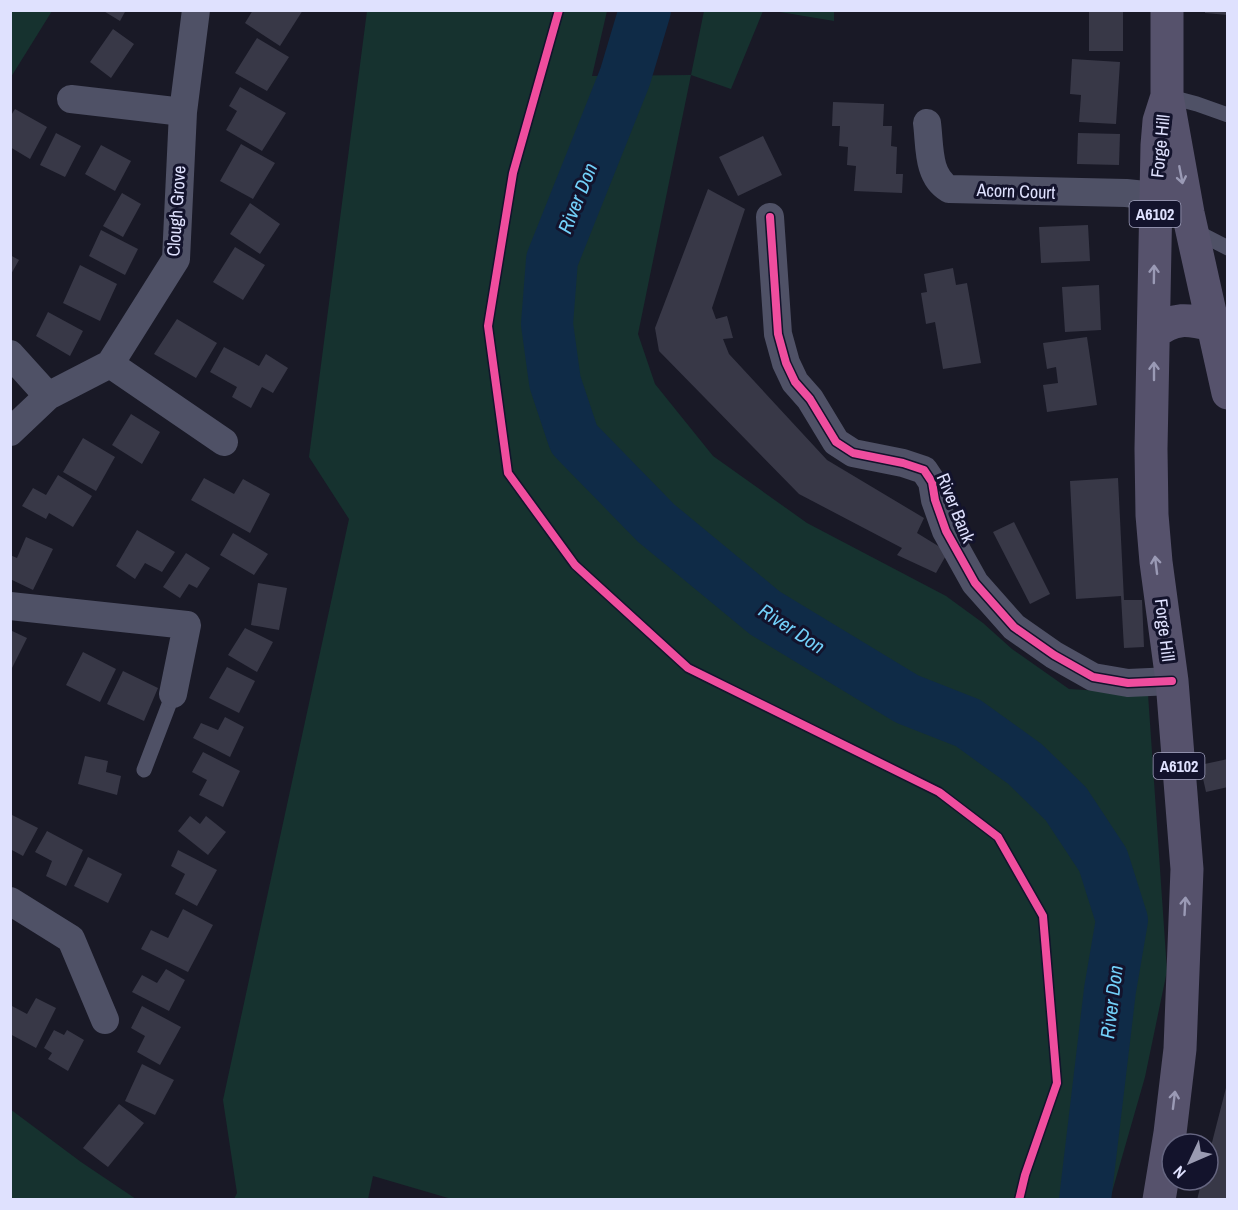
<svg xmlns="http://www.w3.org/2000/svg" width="1238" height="1210" font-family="'Archivo Narrow',sans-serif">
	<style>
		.green { fill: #16322f }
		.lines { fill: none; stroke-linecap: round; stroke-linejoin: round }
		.river { stroke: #0f2b47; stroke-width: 52 }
		.building { fill: #383847 }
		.lane { stroke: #4f5166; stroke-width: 15 }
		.street { stroke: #4f5166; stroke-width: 28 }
		.primary { stroke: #56526c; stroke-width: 33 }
		.cycleway-casing { stroke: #13132c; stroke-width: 11 }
		.cycleway { stroke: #ef4d9e; stroke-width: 8 }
		.oneway { stroke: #9a9ab5 }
		.labels { text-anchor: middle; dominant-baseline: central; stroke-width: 6; stroke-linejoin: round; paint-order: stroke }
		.shield { fill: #13132c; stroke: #a2a3bf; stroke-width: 1.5 }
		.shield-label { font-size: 16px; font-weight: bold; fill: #dfe1fe }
		.street-label { font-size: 18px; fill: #dfe1fe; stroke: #13132c }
		.water-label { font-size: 20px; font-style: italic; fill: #72d0f9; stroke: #13132c }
	</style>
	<rect width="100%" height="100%" fill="#191926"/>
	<!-- green -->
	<path class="green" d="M 11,10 L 52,11 L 11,77 L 10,11 Z
		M 367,11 L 607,11 L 592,76 L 691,75 L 704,11 L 763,11 L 731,89 L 691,75 L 638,334 L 655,384 L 713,456 L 807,523 L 946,596 L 983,623 L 1012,649 L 1069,689 L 1148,694 L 1167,971 L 1145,1077 L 1110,1199 L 455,1200 L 373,1176 L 368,1199 L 234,1199 L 237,1193 L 223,1100 L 349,519 L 309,457 Z
		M 774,11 L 834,11 L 834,21 Z
		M 10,1109 L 81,1162 L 136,1199 L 11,1199 Z"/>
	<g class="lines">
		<!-- river -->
		<path class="river" d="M 645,10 L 625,77 L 552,260 L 547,324 L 555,382 L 574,439 L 656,523 L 765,613 L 907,699 L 968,723 L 1025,764 L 1066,804 L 1103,860 L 1122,920 L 1110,990 L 1085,1200"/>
	</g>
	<!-- building -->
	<path class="building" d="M 102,10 L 126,10 L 120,21 Z
		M 253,10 L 303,10 L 280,46 L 245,23 Z
		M 1089,10 L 1123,10 L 1123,51 L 1089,51 Z
		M 1205,10 L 1228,10 L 1228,15 L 1205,13 Z
		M 113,29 L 134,44 L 111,78 L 90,62 Z
		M 257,38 L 289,57 L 267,91 L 235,73 Z
		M 1072,59 L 1120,62 L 1116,124 L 1079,122 L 1081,95 L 1070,94 Z
		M 240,87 L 286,113 L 262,151 L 226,130 L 237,111 L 229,106 Z
		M 833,102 L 884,104 L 883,126 L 892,126 L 891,146 L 897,147 L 896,174 L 903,174 L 902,193 L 854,191 L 856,166 L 847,165 L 848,147 L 839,146 L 840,126 L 832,126 Z
		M 15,109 L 47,127 L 30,159 L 10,147 L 10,117 Z
		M 56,133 L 81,146 L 65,177 L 40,165 Z
		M 1078,133 L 1120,134 L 1119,165 L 1077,164 Z
		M 763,136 L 782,175 L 738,196 L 719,157 Z
		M 241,144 L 275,163 L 253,199 L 220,181 Z
		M 101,145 L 131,161 L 115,191 L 85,174 Z
		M 708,189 L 745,209 L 712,308 L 716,319 L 727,316 L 733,338 L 723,339 L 729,354 L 827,460 L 924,518 L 917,533 L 948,552 L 936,573 L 897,555 L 902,548 L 799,494 L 659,351 L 655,328 Z
		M 122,193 L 141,204 L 123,237 L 103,226 Z
		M 250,203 L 280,224 L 260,254 L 230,234 Z
		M 1088,225 L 1090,261 L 1041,263 L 1039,227 Z
		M 101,230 L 138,249 L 125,275 L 89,256 Z
		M 235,247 L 265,265 L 243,300 L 213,282 Z
		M 10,255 L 19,260 L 10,276 Z
		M 80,265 L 117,284 L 100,321 L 63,303 Z
		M 953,268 L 956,285 L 967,283 L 981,363 L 943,369 L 935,322 L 926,324 L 921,293 L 927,292 L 924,274 Z
		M 1099,285 L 1101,330 L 1065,332 L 1062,287 Z
		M 48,312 L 83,331 L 70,356 L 36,336 Z
		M 177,319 L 217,343 L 196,378 L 154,354 Z
		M 1087,337 L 1097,405 L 1047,412 L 1043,385 L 1058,383 L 1056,367 L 1047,369 L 1043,343 Z
		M 224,347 L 259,366 L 266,354 L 288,368 L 273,393 L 262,387 L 251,408 L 232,397 L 237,387 L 210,372 Z
		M 131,414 L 160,432 L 142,464 L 112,445 Z
		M 83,438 L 115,457 L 96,491 L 63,472 Z
		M 58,475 L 92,496 L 73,527 L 49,513 L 46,519 L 22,506 L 33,488 L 46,495 Z
		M 204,478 L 234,494 L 243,479 L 270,494 L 250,533 L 191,500 Z
		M 1118,478 L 1124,600 L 1142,600 L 1144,647 L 1124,648 L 1121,596 L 1076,599 L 1070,481 Z
		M 1014,522 L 1050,594 L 1030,604 L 993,532 Z
		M 137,530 L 175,552 L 162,572 L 145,563 L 135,579 L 116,566 Z
		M 233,533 L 268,554 L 254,575 L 220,555 Z
		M 26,537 L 53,549 L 33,590 L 10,579 L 10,555 L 17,558 Z
		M 186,553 L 210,568 L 197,588 L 189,584 L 180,598 L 163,587 Z
		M 258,583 L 287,588 L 279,630 L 251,625 Z
		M 245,628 L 273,642 L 257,672 L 228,655 Z
		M 10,630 L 27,638 L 12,668 L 10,668 Z
		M 83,652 L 116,669 L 100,702 L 66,685 Z
		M 227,667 L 255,681 L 239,713 L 209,698 Z
		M 123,671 L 158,688 L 144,721 L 107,704 Z
		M 225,717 L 244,727 L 230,757 L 193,738 L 201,723 L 218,730 Z
		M 203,752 L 240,771 L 223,807 L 199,795 L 207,780 L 192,772 Z
		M 85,756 L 108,761 L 106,772 L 121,776 L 117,795 L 78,784 Z
		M 1228,759 L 1228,787 L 1206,792 L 1200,765 Z
		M 10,814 L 38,828 L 23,856 L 10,849 Z
		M 190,816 L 200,824 L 206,816 L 226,832 L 208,855 L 178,831 Z
		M 47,831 L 83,850 L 66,886 L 46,876 L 52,861 L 35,852 Z
		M 178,850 L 217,870 L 197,906 L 175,894 L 185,874 L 171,866 Z
		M 88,857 L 122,874 L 108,903 L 74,886 Z
		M 183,909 L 213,925 L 188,972 L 141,949 L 151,930 L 168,938 Z
		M 166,969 L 185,980 L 169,1011 L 132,992 L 142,975 L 157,983 Z
		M 36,998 L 56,1008 L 36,1048 L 10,1034 L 10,1005 L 27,1014 Z
		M 142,1006 L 181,1027 L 160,1065 L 137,1052 L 145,1036 L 131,1028 Z
		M 54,1030 L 64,1035 L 67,1030 L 84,1040 L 68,1071 L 48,1059 L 52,1053 L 44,1048 Z
		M 142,1064 L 174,1080 L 155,1115 L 125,1101 Z
		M 1227,1084 L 1227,1200 L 1197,1200 L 1202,1180 L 1208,1180 L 1208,1158 Z
		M 119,1104 L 144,1123 L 108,1167 L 83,1148 Z"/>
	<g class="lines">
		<!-- lane -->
		<path class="lane" d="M 1167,96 L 1197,104 L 1228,115
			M 1193,230 L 1228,248
			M 144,770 L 173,694"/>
		<!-- street -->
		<path class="street" d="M 71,99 L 183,112
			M 927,123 C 930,146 927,176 949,189 L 1126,193 L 1155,196
			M 770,217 L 778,334 L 786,363 L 795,382 L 810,399 L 836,442 L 853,453 L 903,463 L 924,470 L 932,482 L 935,500 L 946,531 L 975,583 L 1014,627 L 1054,655 L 1093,677 L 1128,683 L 1172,681
			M 10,354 L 48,396
			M 110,364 L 224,442
			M 10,432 L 48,396 L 110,364 L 176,259 L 183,112 L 196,10
			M 10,606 L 187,625 L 173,694
			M 10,901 L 71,939 L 105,1020"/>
		<!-- primary -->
		<path class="primary" d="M 1167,10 L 1167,96 L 1188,213 L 1228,393
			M 1154,333 C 1175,317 1187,319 1212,325
			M 1159,1200 L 1170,1133 L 1180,1049 L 1187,869 L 1172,681 L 1156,562 L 1152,515 L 1151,449 L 1157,145 L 1159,121 L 1167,96"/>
		<defs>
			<path id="cycleway" d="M 559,10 L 513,173 L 488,326 L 508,473 L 575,565 L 688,668 L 939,792 L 998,837 L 1043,916 L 1057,1083 L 1025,1175 L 1019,1200
				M 770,217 L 778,334 L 786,363 L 795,382 L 810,399 L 836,442 L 853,453 L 903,463 L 924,470 L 932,482 L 935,500 L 946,531 L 975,583 L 1014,627 L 1054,655 L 1093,677 L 1128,683 L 1172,681"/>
		</defs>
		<!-- cycleway casing -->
		<use href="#cycleway" class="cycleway-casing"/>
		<!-- cycleway -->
		<use href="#cycleway" class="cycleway"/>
	</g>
	<!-- one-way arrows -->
	<defs><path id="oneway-shaft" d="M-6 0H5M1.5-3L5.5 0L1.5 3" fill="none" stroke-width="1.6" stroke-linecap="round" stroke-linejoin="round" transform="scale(1.5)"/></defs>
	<g class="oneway">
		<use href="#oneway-shaft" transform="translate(1181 175) rotate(79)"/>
		<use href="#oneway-shaft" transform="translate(1154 274) rotate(-89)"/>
		<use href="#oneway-shaft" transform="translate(1154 371) rotate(-90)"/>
		<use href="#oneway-shaft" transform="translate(1156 565) rotate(-97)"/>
		<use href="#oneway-shaft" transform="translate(1185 906) rotate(-87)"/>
		<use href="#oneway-shaft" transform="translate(1174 1100) rotate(-83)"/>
	</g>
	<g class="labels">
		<!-- shield labels -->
		<g class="shield">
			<rect x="1129.5" y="201" width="51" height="26" rx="4.5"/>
			<rect x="1153.5" y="753" width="51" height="26" rx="4.5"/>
		</g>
		<g class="shield-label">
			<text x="1155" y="214">A6102</text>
			<text x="1179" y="766">A6102</text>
		</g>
		<!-- street labels -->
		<g class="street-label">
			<text transform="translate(1160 146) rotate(-84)">Forge Hill</text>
			<text transform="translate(1016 191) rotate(2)">Acorn Court</text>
			<text transform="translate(176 211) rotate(-86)">Clough Grove</text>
			<text transform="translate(956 508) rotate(68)">River Bank</text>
			<text transform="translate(1165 630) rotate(83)">Forge Hill</text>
		</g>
		<!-- water labels -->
		<g class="water-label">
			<text transform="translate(577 198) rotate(-68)">River Don</text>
			<text transform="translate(792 628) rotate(33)">River Don</text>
			<text transform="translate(1111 1002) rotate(-83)">River Don</text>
		</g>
	</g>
	<!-- border -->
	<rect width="1238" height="1210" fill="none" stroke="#dfe1fe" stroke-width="24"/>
	<!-- north arrow -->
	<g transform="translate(1190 1162) rotate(226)"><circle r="28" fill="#13132c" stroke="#656580" stroke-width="1.5"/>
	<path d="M0-4.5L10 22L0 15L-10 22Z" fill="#9a9bb2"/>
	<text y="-9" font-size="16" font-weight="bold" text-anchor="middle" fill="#dfe1fe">N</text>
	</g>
</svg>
